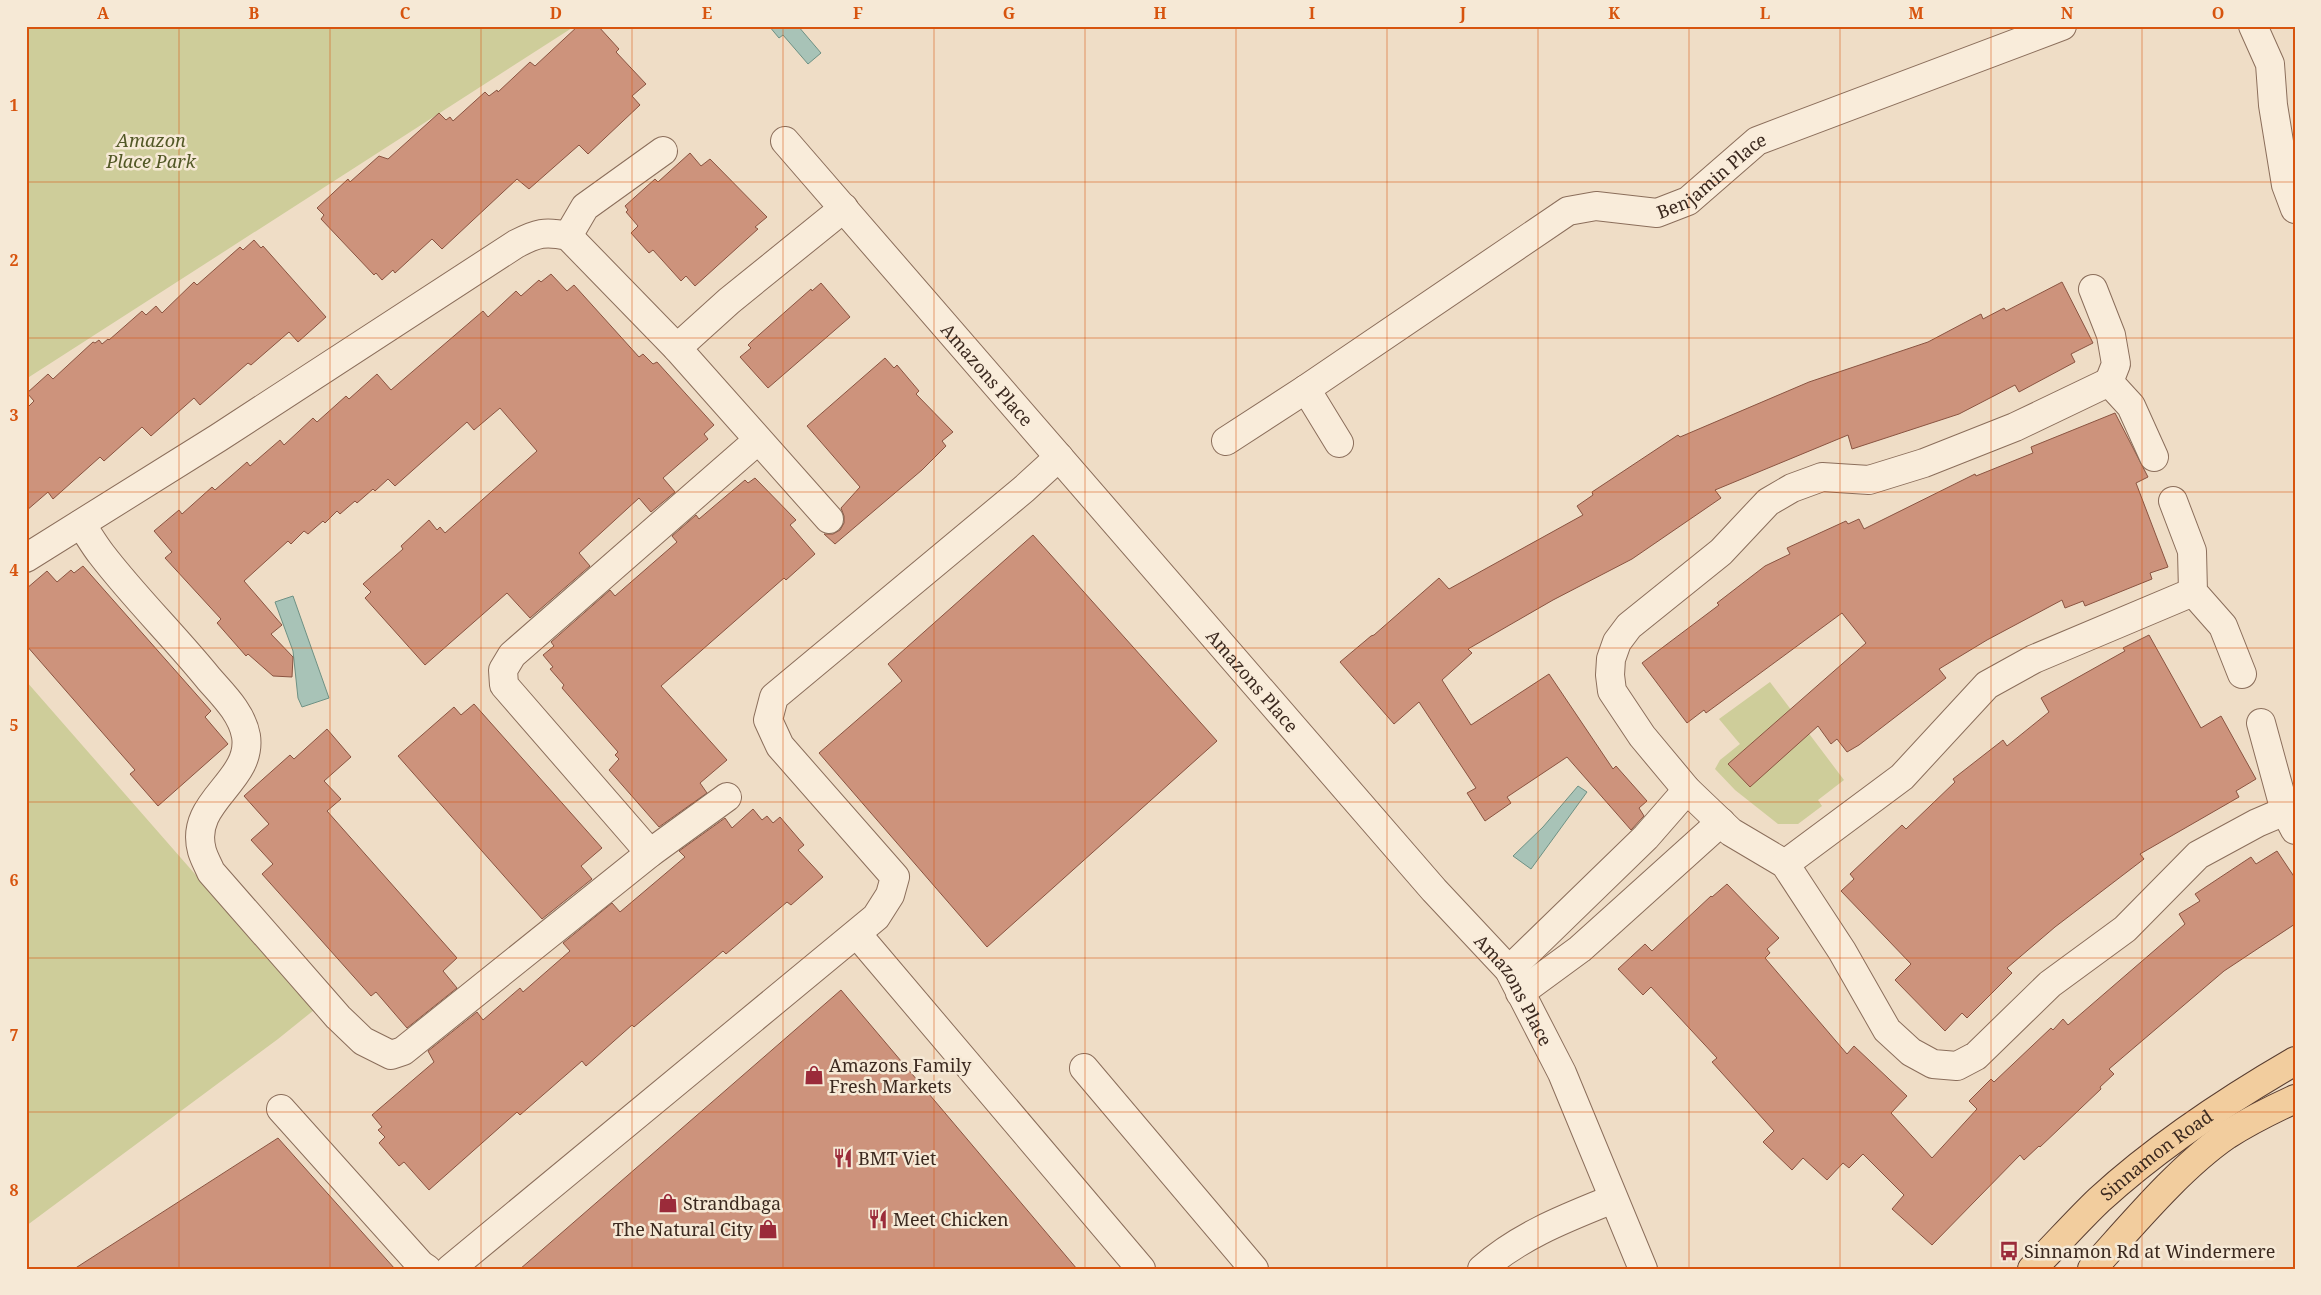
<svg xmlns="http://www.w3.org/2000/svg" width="2321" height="1295" font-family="'Noto Serif',serif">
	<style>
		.green { fill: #cecd9a }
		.water { fill: #a8c3b7; stroke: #6e9184 }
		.building { fill: #cd937c; stroke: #8a5441 }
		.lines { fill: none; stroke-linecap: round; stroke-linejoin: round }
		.minor-casing { stroke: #8b6e5b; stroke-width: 30 }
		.major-casing { stroke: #593d30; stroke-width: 30 }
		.minor { stroke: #f9ecda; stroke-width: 28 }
		.major { stroke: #f2cd9e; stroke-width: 28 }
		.grid { fill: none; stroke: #d7540e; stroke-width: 1; stroke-opacity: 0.55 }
		.labels { text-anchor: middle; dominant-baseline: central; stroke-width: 5; stroke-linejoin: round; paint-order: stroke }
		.park-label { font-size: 18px; font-style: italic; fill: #525826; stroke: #f6e9d6 }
		.street-label { font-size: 18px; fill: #3b291f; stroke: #f6e9d6 }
		.poi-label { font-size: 18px; fill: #3b291f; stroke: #f6e9d6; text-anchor: start }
		.neatline { fill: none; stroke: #d7540e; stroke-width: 2 }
		.grid-label { font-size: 16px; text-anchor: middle; font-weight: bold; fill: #d7540e }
	</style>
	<rect width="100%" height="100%" fill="#efddc6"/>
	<!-- green -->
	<path class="green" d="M 26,26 L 575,26 L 26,379 Z
		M 26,681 L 314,1010 L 278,1039 L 26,1226 Z
		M 1770,682 L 1844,780 L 1818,800 L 1822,806 L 1798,824 L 1778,824 L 1735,790 L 1715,769 L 1720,760 L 1740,744 L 1719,719 Z"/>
	<!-- water -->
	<path class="water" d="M 769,26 L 798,26 L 821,53 L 808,64 L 783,35 L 779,38 Z
		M 293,596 L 329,698 L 302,707 L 298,698 L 293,651 L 275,602 Z
		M 1578,786 L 1587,792 L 1531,869 L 1513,856 L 1543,827 Z"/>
	<!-- building -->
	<path class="building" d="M 578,26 L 598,26 L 619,49 L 616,52 L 646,84 L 632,96 L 640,105 L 588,154 L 579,145 L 529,189 L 517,179 L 442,249 L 432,239 L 395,273 L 393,270 L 382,280 L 376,273 L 374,275 L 321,219 L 324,215 L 317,208 L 348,179 L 350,182 L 379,156 L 388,159 L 439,113 L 446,120 L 450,117 L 453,121 L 485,92 L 489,96 L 497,90 L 498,92 L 530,62 L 535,66 Z
		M 690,153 L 701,166 L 710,159 L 767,217 L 755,227 L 758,229 L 695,286 L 686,276 L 681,281 L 653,250 L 649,253 L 631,233 L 638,226 L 626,212 L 628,210 L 625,206 L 655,179 L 658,182 Z
		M 254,240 L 261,248 L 263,246 L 326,317 L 298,342 L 289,332 L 251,365 L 248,363 L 200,405 L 194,398 L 151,436 L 142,427 L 104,461 L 100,457 L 53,499 L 48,492 L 26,511 L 26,409 L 34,401 L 27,393 L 48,374 L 53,379 L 93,342 L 95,343 L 99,340 L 102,344 L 108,339 L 109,340 L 142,311 L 146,315 L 156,306 L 162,313 L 194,282 L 197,285 L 240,247 L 243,250 Z
		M 551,274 L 567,291 L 574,285 L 639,357 L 643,354 L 653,364 L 657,362 L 714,425 L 704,434 L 708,439 L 663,478 L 675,492 L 651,512 L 639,498 L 579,553 L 590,566 L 530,618 L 507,593 L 425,665 L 365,598 L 371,592 L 363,584 L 403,549 L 401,546 L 429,520 L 437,530 L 440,527 L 445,533 L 537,451 L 500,408 L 474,430 L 467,422 L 395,486 L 388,479 L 375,491 L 373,489 L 357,503 L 355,501 L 340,514 L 337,511 L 325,523 L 323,521 L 308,534 L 304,531 L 291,544 L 288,541 L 244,581 L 282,625 L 271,634 L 293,657 L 292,677 L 273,676 L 248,654 L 246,656 L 217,623 L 221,619 L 165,558 L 172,552 L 154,531 L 179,510 L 182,514 L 212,487 L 215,490 L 247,462 L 250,466 L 280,440 L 284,445 L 313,418 L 317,422 L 346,396 L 349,399 L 377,374 L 391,390 L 483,311 L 488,317 L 516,291 L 521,296 L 539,280 L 541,282 Z
		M 2062,282 L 2093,343 L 2071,354 L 2075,362 L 2019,392 L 2015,385 L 1959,414 L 1852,449 L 1848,435 L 1715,490 L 1721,498 L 1632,559 L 1553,600 L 1468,649 L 1472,653 L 1442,680 L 1471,725 L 1549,674 L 1613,769 L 1616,766 L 1647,801 L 1639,808 L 1644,816 L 1631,830 L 1567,757 L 1507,797 L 1511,803 L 1485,821 L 1467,793 L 1476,788 L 1419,702 L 1394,724 L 1340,662 L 1371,636 L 1374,635 L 1439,578 L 1449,589 L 1583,515 L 1577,506 L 1593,495 L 1592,492 L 1678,435 L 1680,437 L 1809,382 L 1928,342 L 1981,314 L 1983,319 L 2004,308 L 2006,311 Z
		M 821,283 L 850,317 L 768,388 L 740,357 L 751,348 L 748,345 L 751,342 L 811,289 L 812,291 Z
		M 885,358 L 894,368 L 897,365 L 919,391 L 916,394 L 953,432 L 942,441 L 946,446 L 922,470 L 835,544 L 824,534 L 833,534 L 840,530 L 844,523 L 844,516 L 841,508 L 860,487 L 807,426 Z
		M 2115,413 L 2148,477 L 2136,483 L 2168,567 L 2150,573 L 2152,579 L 2085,606 L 2083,601 L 2065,608 L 2062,600 L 1987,640 L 1939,669 L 1946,678 L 1859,745 L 1847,752 L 1837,739 L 1831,744 L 1818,726 L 1750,787 L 1728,764 L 1866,643 L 1842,613 L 1706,713 L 1704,710 L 1687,723 L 1642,663 L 1719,605 L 1717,603 L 1765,566 L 1790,554 L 1787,548 L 1846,521 L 1848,524 L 1859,519 L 1864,529 L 1975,474 L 1976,476 L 2033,453 L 2031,447 Z
		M 755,478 L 796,520 L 790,525 L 815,554 L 786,580 L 784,578 L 661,686 L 727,760 L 700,783 L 707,793 L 659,827 L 609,770 L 619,759 L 615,755 L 618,752 L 562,688 L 564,685 L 550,669 L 553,667 L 543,655 L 554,646 L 551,642 L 610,590 L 615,596 L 677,542 L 672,536 L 696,515 L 699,519 L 745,480 L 748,483 Z
		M 1033,535 L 1217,741 L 987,947 L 819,753 L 902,681 L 888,664 Z
		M 83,566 L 211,711 L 205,717 L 228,744 L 158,806 L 130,774 L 135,770 L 26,645 L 26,589 L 47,571 L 57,582 L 71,570 L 74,573 Z
		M 2149,635 L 2201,728 L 2221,716 L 2256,779 L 2236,791 L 2239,797 L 2140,854 L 2144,859 L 2055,927 L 2007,968 L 2012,973 L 1967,1018 L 1962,1013 L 1945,1031 L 1895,980 L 1911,964 L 1841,891 L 1854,879 L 1850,874 L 1902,825 L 1906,829 L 1955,782 L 1953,779 L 2003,740 L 2007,746 L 2049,712 L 2041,698 L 2125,651 L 2123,648 Z
		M 474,704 L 602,848 L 581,866 L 592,879 L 542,919 L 398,756 L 454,707 L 461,715 Z
		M 327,729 L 351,757 L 324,781 L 341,799 L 327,811 L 457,958 L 443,971 L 457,988 L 407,1028 L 376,992 L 371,996 L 262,874 L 273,864 L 251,840 L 269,824 L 244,796 L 290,755 L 294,759 Z
		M 753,809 L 762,820 L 767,816 L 773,823 L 780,817 L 804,845 L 798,850 L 823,877 L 791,905 L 787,902 L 726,954 L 723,951 L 634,1027 L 632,1025 L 586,1066 L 582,1061 L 520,1115 L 517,1112 L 429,1190 L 404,1162 L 399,1166 L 379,1143 L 385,1137 L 378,1130 L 382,1127 L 372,1115 L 434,1062 L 428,1051 L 477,1012 L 483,1020 L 520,988 L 523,992 L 570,951 L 563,943 L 612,903 L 620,912 L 685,857 L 679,851 L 725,818 L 732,828 Z
		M 2277,851 L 2295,878 L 2295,924 L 2224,971 L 2109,1069 L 2114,1074 L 2100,1087 L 2101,1089 L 2040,1147 L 2039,1146 L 2024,1160 L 2020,1155 L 1932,1245 L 1892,1209 L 1904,1195 L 1863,1154 L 1849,1168 L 1843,1163 L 1827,1180 L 1803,1158 L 1792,1170 L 1763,1142 L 1774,1131 L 1712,1062 L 1717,1058 L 1651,987 L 1643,995 L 1618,969 L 1645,944 L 1652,951 L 1711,896 L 1712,897 L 1727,884 L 1779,938 L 1767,949 L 1770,953 L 1765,958 L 1847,1054 L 1854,1046 L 1907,1096 L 1891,1113 L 1932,1158 L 1977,1109 L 1969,1101 L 1991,1079 L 1994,1082 L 2051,1028 L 2053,1030 L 2063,1019 L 2068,1025 L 2185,924 L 2179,914 L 2200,901 L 2195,894 L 2251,857 L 2256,864 Z
		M 841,990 L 1077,1269 L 520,1269 Z
		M 278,1138 L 395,1269 L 74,1269 Z"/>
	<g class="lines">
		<defs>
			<g id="minor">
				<path d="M 2253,26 L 2270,64 L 2273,105 L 2286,185 L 2295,209"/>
				<path id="s1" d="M 785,141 L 1434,890 L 1509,970 L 1562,1073 L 1643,1269"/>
				<path d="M 568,236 L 585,207 L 663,151"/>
				<path d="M 2093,289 L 2111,335 L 2116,364 L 2109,382 L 2131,406 L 2154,457"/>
				<path d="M 677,348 L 729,301 L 844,208"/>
				<path d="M 2109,382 L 2015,427 L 1924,463 L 1869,480 L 1822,477 L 1792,488 L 1768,502 L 1721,552 L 1629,626 L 1617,642 L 1611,659 L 1610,675 L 1612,691 L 1642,736 L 1687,790 L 1731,832 L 1785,864 L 1842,951 L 1887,1030 L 1911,1052 L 1933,1064 L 1957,1066 L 1976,1056 L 2050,984 L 2125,929 L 2198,855 L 2257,823 L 2285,811"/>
				<path d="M 1306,389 L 1339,443"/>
				<path id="s2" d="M 1226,441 L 1306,389 L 1568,211 L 1596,206 L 1657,213 L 1688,201 L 1757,141 L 2062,26"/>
				<path d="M 2173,501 L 2192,551 L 2193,592 L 2223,626 L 2242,674"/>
				<path d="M 81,524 C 88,534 94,545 102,555 C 135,598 175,637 209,679 C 223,695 242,713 246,736 C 253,782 188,801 202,851 C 204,858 208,865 211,872 L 338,1017 L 363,1041 L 391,1055 L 403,1051 L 650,853 L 727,797"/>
				<path d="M 26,558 L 218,438 L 516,244 C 537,233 545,231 568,236 L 677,348 L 829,519"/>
				<path d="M 2261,723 L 2285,811 L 2295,830"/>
				<path d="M 650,853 L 504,685 L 503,670 L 512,655 L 757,441"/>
				<path d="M 1785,864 L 1902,777 L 1987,685 L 2034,659 L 2193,592"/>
				<path d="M 857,934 L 1141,1269"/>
				<path d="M 1509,970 L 1646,837 L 1687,790"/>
				<path d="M 1520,993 L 1580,949 L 1721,822"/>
				<path d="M 1084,1068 L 1254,1269"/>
				<path d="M 281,1109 L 421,1265 L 427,1269"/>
				<path d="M 450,1269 L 876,917 L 890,895 L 895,877 L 780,746 L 768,720 L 774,697 L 1024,489 L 1059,457"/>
				<path d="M 1482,1269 C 1521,1235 1566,1218 1613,1199"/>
			</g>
			<g id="major">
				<path id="s3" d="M 2032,1269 C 2055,1246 2076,1222 2099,1200 C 2158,1146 2226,1101 2295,1061"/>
				<path d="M 2092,1269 C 2131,1226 2179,1168 2227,1135 C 2249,1121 2271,1110 2295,1099"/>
			</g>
		</defs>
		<!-- minor casing -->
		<use href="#minor" class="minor-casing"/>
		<!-- major casing -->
		<use href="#major" class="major-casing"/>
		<!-- minor -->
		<use href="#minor" class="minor"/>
		<!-- major -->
		<use href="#major" class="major"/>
	</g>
	<!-- grid -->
	<path class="grid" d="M 179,26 L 179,1269M 330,26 L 330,1269M 481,26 L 481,1269M 632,26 L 632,1269M 783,26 L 783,1269M 934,26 L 934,1269M 1085,26 L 1085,1269M 1236,26 L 1236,1269M 1387,26 L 1387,1269M 1538,26 L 1538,1269M 1689,26 L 1689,1269M 1840,26 L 1840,1269M 1991,26 L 1991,1269M 2142,26 L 2142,1269M 26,182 L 2295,182M 26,338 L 2295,338M 26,492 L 2295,492M 26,648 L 2295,648M 26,802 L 2295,802M 26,958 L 2295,958M 26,1112 L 2295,1112"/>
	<!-- icons -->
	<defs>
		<symbol id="shop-bare" viewBox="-9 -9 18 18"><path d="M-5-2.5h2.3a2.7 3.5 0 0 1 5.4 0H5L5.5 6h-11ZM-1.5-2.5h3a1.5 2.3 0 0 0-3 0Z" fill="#9b2b3a" stroke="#f6e9d6" stroke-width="2.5" paint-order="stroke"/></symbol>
		<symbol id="restaurant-bare" viewBox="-9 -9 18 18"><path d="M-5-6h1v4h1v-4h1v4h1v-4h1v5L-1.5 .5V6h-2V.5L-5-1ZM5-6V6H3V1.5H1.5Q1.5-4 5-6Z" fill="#9b2b3a" stroke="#f6e9d6" stroke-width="2.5" paint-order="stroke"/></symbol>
		<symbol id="bus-bare" viewBox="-9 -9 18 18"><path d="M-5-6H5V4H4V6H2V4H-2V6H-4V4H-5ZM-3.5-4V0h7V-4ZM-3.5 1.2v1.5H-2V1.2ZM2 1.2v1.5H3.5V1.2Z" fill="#9b2b3a" stroke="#f6e9d6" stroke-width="2.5" paint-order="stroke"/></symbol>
	</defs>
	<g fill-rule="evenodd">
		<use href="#shop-bare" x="800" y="1061" width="28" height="28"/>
		<use href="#restaurant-bare" x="829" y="1144" width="28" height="28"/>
		<use href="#shop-bare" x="654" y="1189" width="28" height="28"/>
		<use href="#restaurant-bare" x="864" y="1205" width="28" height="28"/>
		<use href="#shop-bare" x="754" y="1215" width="28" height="28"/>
		<use href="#bus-bare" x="1995" y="1237" width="28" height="28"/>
	</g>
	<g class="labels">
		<!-- park labels -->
		<g class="park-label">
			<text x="151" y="140">Amazon<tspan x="151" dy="21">Place Park</tspan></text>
		</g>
		<!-- street labels -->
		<g class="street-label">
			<text stroke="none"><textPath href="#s2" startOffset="569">Benjamin Place</textPath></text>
			<text stroke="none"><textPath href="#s1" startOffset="309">Amazons Place</textPath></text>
			<text stroke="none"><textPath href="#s1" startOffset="714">Amazons Place</textPath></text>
			<text stroke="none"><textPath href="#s1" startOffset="1120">Amazons Place</textPath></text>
			<text stroke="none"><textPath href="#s3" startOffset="169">Sinnamon Road</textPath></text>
		</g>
		<!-- poi labels -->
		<g class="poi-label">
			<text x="829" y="1065">Amazons Family<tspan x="829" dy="21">Fresh Markets</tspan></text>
			<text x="858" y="1158">BMT Viet</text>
			<text x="683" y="1203">Strandbaga</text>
			<text x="893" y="1219">Meet Chicken</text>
			<text x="753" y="1229" text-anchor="end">The Natural City</text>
			<text x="2024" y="1251">Sinnamon Rd at Windermere</text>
		</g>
	</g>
	<!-- border -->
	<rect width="2321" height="1295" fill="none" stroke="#f6e9d6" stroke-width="55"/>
	<rect x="28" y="28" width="2266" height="1240" class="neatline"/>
	<g class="grid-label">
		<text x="103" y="19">A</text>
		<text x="254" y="19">B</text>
		<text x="405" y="19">C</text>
		<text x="556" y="19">D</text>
		<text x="707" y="19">E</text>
		<text x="858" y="19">F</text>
		<text x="1009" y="19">G</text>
		<text x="1160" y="19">H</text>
		<text x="1312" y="19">I</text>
		<text x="1463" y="19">J</text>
		<text x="1614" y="19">K</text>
		<text x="1765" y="19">L</text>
		<text x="1916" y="19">M</text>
		<text x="2067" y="19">N</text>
		<text x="2218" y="19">O</text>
		<text x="14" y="111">1</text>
		<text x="14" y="266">2</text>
		<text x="14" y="421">3</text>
		<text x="14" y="576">4</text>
		<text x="14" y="731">5</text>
		<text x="14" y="886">6</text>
		<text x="14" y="1041">7</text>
		<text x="14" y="1196">8</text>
	</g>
</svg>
